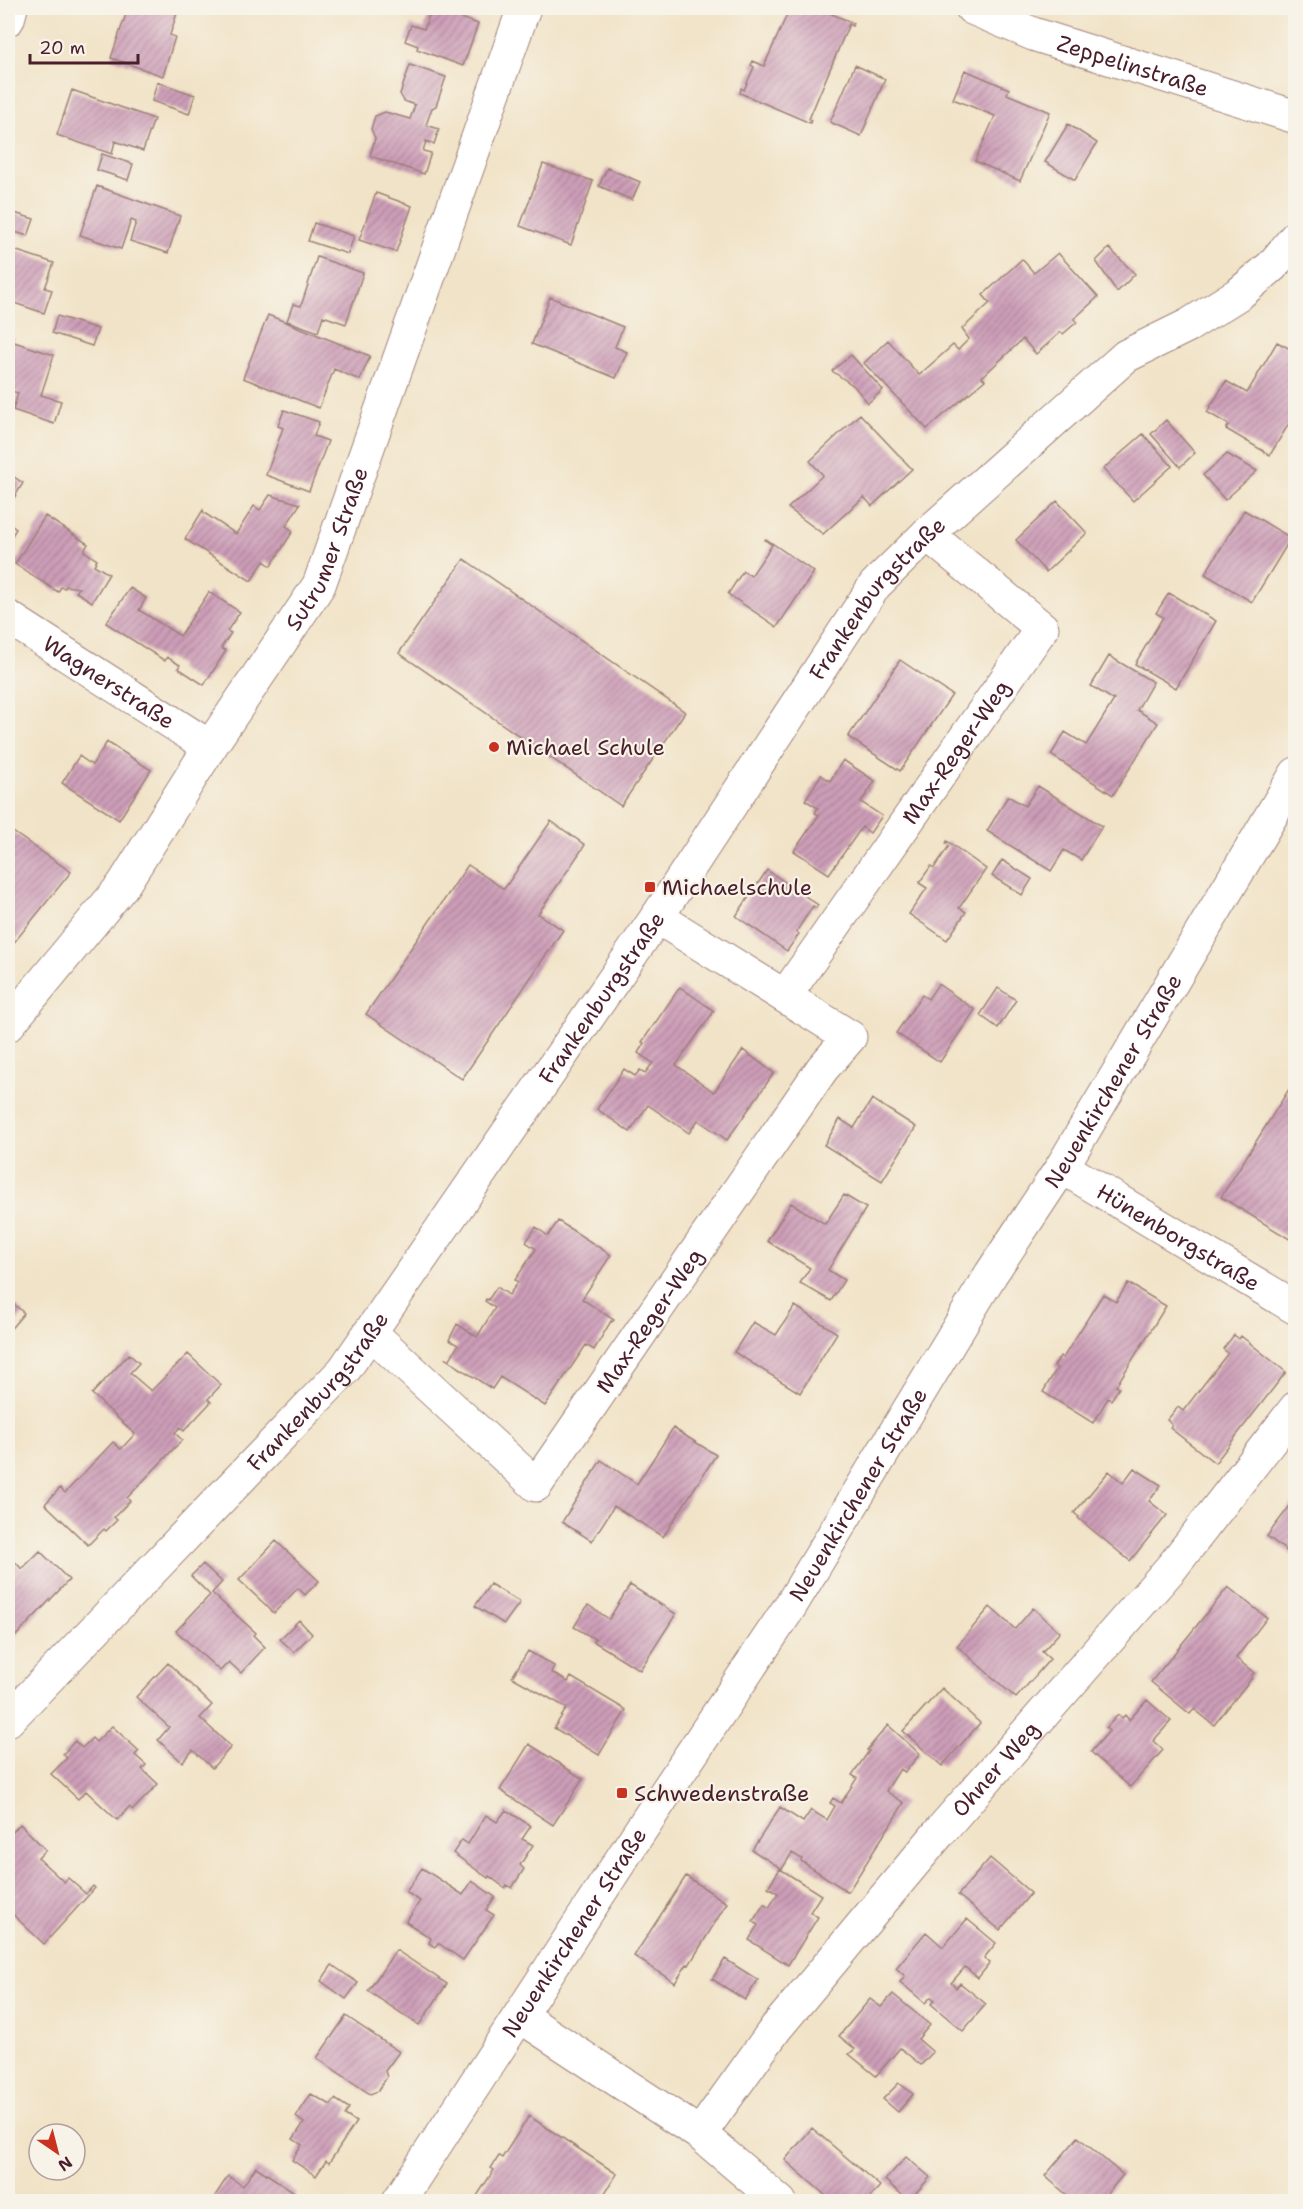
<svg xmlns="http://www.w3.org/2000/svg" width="1303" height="2209" font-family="'Shantell Sans',sans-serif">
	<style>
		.building { fill: url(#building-hatch) }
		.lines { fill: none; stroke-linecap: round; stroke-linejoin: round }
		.minor-casing { stroke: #9e8179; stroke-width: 35 }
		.minor { stroke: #fff; stroke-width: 33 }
		.poi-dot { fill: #c8321e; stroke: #f7f3e8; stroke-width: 2 }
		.labels { text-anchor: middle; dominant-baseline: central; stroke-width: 4.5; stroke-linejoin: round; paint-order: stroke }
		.street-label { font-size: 22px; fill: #4a1f2b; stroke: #f7f3e8 }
		.poi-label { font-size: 22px; fill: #4a1f2b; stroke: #f7f3e8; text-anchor: start }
	</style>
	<defs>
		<pattern id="building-hatch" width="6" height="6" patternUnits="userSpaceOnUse" patternTransform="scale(1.5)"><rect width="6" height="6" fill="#cd9eb8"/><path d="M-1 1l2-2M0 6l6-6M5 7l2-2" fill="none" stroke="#a88096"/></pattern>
	</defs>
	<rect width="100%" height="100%" fill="#f7f3e8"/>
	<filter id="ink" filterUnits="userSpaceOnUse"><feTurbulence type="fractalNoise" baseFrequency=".0167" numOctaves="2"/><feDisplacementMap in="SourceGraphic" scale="12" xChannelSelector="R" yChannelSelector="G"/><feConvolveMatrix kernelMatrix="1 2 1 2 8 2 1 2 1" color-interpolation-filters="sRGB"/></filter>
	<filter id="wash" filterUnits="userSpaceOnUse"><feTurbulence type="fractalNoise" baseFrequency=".008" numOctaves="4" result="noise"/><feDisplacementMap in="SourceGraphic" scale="24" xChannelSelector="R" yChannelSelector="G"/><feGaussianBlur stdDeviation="1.35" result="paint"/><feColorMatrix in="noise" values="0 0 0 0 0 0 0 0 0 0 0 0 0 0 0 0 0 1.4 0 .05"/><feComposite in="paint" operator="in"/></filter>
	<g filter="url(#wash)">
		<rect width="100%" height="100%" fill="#f1e3c7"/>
		<g id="blocks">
			<!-- building -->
			<path class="building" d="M 128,8 L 159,8 L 177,13 L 170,35 L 175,37 L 163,76 L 111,58 Z
				M 432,8 L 478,24 L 463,66 L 417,49 L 418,46 L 405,41 L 411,25 L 424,29 Z
				M 790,8 L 818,8 L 853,23 L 852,26 L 849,24 L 809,119 L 811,120 L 810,123 L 740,93 L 741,88 L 744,90 L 754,67 L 751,65 L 753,61 L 764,66 Z
				M 410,65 L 446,77 L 436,106 L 432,108 L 426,125 L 439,129 L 434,144 L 426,141 L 423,151 L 431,153 L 424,174 L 370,156 L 375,138 L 371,129 L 375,116 L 385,112 L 410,119 L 415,105 L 404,101 L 400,94 Z
				M 855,65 L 885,79 L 861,136 L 830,122 Z
				M 965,70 L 1009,89 L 1007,94 L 1050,112 L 1020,181 L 975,161 L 995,116 L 953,99 Z
				M 157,82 L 195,95 L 189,114 L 152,101 Z
				M 72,90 L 154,119 L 143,151 L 115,141 L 112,154 L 57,135 Z
				M 1068,124 L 1097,143 L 1075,180 L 1045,162 Z
				M 102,154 L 133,164 L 128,180 L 97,170 Z
				M 543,164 L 593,181 L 571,245 L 520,226 Z
				M 607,168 L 640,182 L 632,200 L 599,186 Z
				M 97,186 L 180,216 L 168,253 L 130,241 L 136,222 L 131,220 L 121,249 L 80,235 Z
				M 376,193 L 412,206 L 396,252 L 359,240 Z
				M 8,211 L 34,219 L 28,236 L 8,230 Z
				M 314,223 L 354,236 L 348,254 L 308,241 Z
				M 8,248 L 54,263 L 45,288 L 52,290 L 44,313 L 8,301 Z
				M 1109,248 L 1135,274 L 1117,292 L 1096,261 Z
				M 1058,253 L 1098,297 L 1074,319 L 1077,322 L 1063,334 L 1061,332 L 1036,354 L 1023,339 L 982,377 L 985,380 L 927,429 L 864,363 L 888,340 L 919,375 L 953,345 L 958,350 L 969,339 L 962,329 L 990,303 L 983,295 L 1022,259 L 1034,273 Z
				M 317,257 L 363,273 L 346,324 L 323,316 L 318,332 L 287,321 L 293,304 L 301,306 Z
				M 550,297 L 623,327 L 615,347 L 627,352 L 616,378 L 532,344 Z
				M 268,315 L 370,356 L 360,380 L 334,369 L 319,408 L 243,378 Z
				M 57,316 L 98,329 L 92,346 L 52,333 Z
				M 8,335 L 13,337 L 11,341 L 54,355 L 41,395 L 61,401 L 54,424 L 13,410 L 18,393 L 8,390 Z
				M 1277,342 L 1296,352 L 1296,412 L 1270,455 L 1226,429 L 1229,425 L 1207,412 L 1226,381 L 1247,393 Z
				M 851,355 L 883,390 L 868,403 L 854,386 L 832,371 Z
				M 284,410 L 319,422 L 314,436 L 328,441 L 309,491 L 266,475 L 283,428 L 278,426 Z
				M 860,414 L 912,469 L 872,506 L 864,497 L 823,534 L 788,508 L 823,475 L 810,461 Z
				M 1166,420 L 1195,453 L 1180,467 L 1151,434 Z
				M 1143,434 L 1172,466 L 1133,501 L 1103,469 Z
				M 1227,454 L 1257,471 L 1225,500 L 1203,475 Z
				M 8,473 L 23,483 L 8,508 Z
				M 270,495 L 300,504 L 286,526 L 293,531 L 271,566 L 264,561 L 251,581 L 185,539 L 203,510 L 204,513 L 236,534 L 254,506 L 260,510 Z
				M 1057,501 L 1087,533 L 1046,572 L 1016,540 Z
				M 1244,510 L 1291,538 L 1252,602 L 1205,574 Z
				M 45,516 L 88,544 L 84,551 L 97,560 L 94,565 L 109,574 L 92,602 L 76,592 L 79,588 L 66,586 L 65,588 L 61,587 L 58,592 L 15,564 Z
				M 8,523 L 16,529 L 8,542 Z
				M 766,539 L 814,572 L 777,627 L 728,594 L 743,571 L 751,576 L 772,545 L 765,540 Z
				M 464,559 L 685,712 L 621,806 L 399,653 Z
				M 130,588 L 146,598 L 139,610 L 180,636 L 209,592 L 240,612 L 227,631 L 231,633 L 221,648 L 226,651 L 204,685 L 178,668 L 180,665 L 167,657 L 165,661 L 106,623 Z
				M 1169,593 L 1216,621 L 1176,688 L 1135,664 L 1163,617 L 1156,613 Z
				M 1109,656 L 1153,682 L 1137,710 L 1158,723 L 1113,795 L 1051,755 L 1065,732 L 1086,745 L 1114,700 L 1091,686 Z
				M 900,660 L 952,695 L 900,771 L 848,737 Z
				M 107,742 L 151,770 L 119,820 L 62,783 L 79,756 L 92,765 Z
				M 843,760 L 875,781 L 861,802 L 882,816 L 870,833 L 862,827 L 829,874 L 794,851 L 819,815 L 815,813 L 818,808 L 805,800 L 821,775 L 830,781 Z
				M 1038,786 L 1102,826 L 1081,860 L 1064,850 L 1051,871 L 987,831 L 1008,796 L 1025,806 Z
				M 551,821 L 585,845 L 538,914 L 563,930 L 462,1079 L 366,1014 L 468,865 L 504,889 Z
				M 13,832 L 71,872 L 12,945 L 8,942 L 8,839 Z
				M 947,841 L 986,869 L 959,908 L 966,912 L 947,940 L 909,914 L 927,888 L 919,883 L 931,866 L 934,868 L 949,846 L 946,844 Z
				M 1002,860 L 1032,879 L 1022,895 L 992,876 Z
				M 767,870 L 818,905 L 816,908 L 813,906 L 796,932 L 799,934 L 787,951 L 736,916 Z
				M 938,984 L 975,1010 L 940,1062 L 896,1033 L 922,995 L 928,999 Z
				M 680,987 L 714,1011 L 676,1065 L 714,1092 L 743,1050 L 774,1073 L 727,1140 L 698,1120 L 689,1133 L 648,1105 L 630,1132 L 597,1109 L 624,1069 L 635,1076 L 640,1070 L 645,1073 L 653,1063 L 638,1053 L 644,1043 L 642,1042 Z
				M 998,988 L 1016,1000 L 998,1028 L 980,1015 Z
				M 1296,1078 L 1296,1243 L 1221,1197 Z
				M 872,1099 L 916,1127 L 882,1181 L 824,1145 L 840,1119 L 854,1128 Z
				M 844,1195 L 866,1208 L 828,1270 L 844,1280 L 831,1301 L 800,1283 L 810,1268 L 767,1241 L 791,1203 L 825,1224 Z
				M 558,1221 L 611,1255 L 582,1299 L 614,1320 L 612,1322 L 611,1321 L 594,1350 L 586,1345 L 545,1406 L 500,1377 L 492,1389 L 446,1359 L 450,1359 L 458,1345 L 449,1340 L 457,1324 L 477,1337 L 495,1308 L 485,1301 L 486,1299 L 488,1300 L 497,1287 L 509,1295 L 518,1282 L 515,1280 L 536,1249 L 526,1242 L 536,1227 L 548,1236 Z
				M 1128,1283 L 1166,1306 L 1116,1386 L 1119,1388 L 1111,1400 L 1108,1398 L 1093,1423 L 1043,1392 L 1057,1368 L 1054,1366 L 1060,1356 L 1063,1358 L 1103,1294 L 1116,1302 Z
				M 8,1299 L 24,1313 L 8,1332 Z
				M 795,1306 L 837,1333 L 800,1393 L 734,1352 L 753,1322 L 776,1335 Z
				M 1234,1335 L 1239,1339 L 1241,1336 L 1286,1372 L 1215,1463 L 1170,1428 L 1172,1425 L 1167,1420 L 1178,1407 L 1183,1411 L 1228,1353 L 1223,1349 Z
				M 129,1354 L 139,1363 L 130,1373 L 151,1391 L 188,1354 L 221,1385 L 208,1399 L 211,1402 L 184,1431 L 180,1427 L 175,1433 L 182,1440 L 127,1498 L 130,1501 L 114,1517 L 117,1520 L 106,1531 L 104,1529 L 88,1545 L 45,1504 L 60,1488 L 65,1493 L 113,1442 L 121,1449 L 135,1434 L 92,1394 Z
				M 673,1428 L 716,1455 L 663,1537 L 614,1506 L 592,1541 L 562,1522 L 601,1460 L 637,1484 Z
				M 1134,1468 L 1161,1485 L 1149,1501 L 1167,1515 L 1130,1561 L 1078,1518 L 1079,1517 L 1074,1513 L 1109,1471 L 1123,1483 Z
				M 1296,1498 L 1296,1558 L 1267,1536 Z
				M 276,1541 L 319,1581 L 305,1595 L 298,1588 L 274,1613 L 239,1580 Z
				M 40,1551 L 69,1580 L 11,1641 L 8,1637 L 8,1567 L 13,1560 L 22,1569 Z
				M 203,1564 L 222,1582 L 212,1593 L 256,1633 L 253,1635 L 265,1647 L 241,1673 L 229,1662 L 220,1671 L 176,1631 L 210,1595 L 191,1576 Z
				M 490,1584 L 520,1602 L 504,1624 L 475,1606 Z
				M 630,1585 L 676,1614 L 640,1670 L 593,1641 L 595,1639 L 574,1627 L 588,1605 L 609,1619 Z
				M 1228,1587 L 1267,1618 L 1236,1658 L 1254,1673 L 1251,1676 L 1252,1678 L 1214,1725 L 1194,1709 L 1190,1714 L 1151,1682 Z
				M 990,1607 L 1015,1629 L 1033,1608 L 1060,1632 L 1042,1652 L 1050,1659 L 1016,1698 L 957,1646 Z
				M 299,1620 L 312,1634 L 294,1652 L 280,1639 Z
				M 528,1651 L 554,1666 L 551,1672 L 568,1682 L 571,1677 L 626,1710 L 599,1755 L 554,1728 L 567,1708 L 512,1677 Z
				M 168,1663 L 212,1705 L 200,1718 L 231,1747 L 212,1768 L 193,1750 L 182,1762 L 158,1740 L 169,1727 L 136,1697 Z
				M 942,1688 L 980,1723 L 942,1766 L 903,1731 Z
				M 1147,1700 L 1171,1721 L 1153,1741 L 1163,1750 L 1130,1787 L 1091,1752 L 1109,1731 L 1106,1728 L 1118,1715 L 1122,1718 L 1125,1715 L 1129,1720 Z
				M 888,1725 L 920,1754 L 905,1772 L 900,1769 L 886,1791 L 904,1803 L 848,1892 L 801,1861 L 802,1859 L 792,1853 L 782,1869 L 752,1850 L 780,1807 L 803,1822 L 811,1810 L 827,1820 L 835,1806 L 830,1803 L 833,1798 L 841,1803 L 857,1778 L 852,1775 L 869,1751 L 867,1750 Z
				M 112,1726 L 139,1751 L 135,1755 L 146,1765 L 142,1769 L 158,1784 L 133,1810 L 129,1807 L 117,1820 L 86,1791 L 78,1799 L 51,1774 L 67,1758 L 63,1754 L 75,1741 L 82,1748 L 92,1738 L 96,1742 Z
				M 529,1744 L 583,1779 L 553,1825 L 500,1790 Z
				M 506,1810 L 531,1826 L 522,1839 L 533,1845 L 520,1865 L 524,1869 L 512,1888 L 507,1885 L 505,1888 L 489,1876 L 488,1878 L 453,1853 L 462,1840 L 468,1844 L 486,1815 L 497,1822 Z
				M 20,1824 L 46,1850 L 38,1858 L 64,1882 L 68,1878 L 86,1894 L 93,1886 L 95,1888 L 44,1944 L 8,1910 L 8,1837 Z
				M 990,1858 L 1031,1893 L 1000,1930 L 958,1895 Z
				M 422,1868 L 463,1895 L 472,1881 L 495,1897 L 486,1910 L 494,1915 L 463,1960 L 438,1943 L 435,1947 L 429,1943 L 431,1938 L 406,1922 L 420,1901 L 406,1892 Z
				M 780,1869 L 821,1895 L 810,1912 L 818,1917 L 788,1965 L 749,1940 L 758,1925 L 753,1921 L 764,1904 L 769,1908 L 778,1893 L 768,1887 Z
				M 686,1876 L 727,1903 L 689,1965 L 687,1964 L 675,1983 L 634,1956 Z
				M 967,1919 L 996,1943 L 984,1958 L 990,1963 L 978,1978 L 965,1967 L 951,1983 L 956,1988 L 960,1983 L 986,2004 L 963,2031 L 931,2004 L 935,2000 L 931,1997 L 925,2003 L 900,1982 L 905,1976 L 896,1968 L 926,1932 L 943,1947 Z
				M 396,1950 L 447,1984 L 419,2025 L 368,1991 Z
				M 725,1959 L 758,1980 L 745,2000 L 712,1979 Z
				M 332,1965 L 358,1983 L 346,1999 L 321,1981 Z
				M 893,1994 L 930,2025 L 918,2039 L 933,2052 L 921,2065 L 900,2048 L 876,2076 L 849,2054 L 855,2049 L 839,2036 L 870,1999 L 881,2007 Z
				M 346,2016 L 399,2052 L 385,2071 L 387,2077 L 378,2091 L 370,2094 L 317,2058 Z
				M 899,2083 L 913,2094 L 898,2112 L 883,2099 Z
				M 311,2094 L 331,2105 L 335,2099 L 349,2108 L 345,2115 L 356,2122 L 329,2163 L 326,2161 L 316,2176 L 292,2160 L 302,2145 L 293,2139 L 304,2123 L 296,2117 Z
				M 529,2116 L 617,2174 L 599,2202 L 473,2202 L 494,2170 L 491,2168 L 499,2156 L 502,2158 Z
				M 812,2128 L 880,2186 L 866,2202 L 833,2202 L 785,2160 Z
				M 1078,2137 L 1123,2175 L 1100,2202 L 1075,2202 L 1045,2176 Z
				M 906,2157 L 930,2177 L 909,2201 L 885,2180 Z
				M 256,2167 L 296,2193 L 290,2202 L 211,2202 L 228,2176 L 243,2186 Z"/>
		</g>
	</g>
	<g filter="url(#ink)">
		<use href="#blocks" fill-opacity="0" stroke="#9e8179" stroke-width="1.5"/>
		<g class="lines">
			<defs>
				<g id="minor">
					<path id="s1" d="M 972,8 L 1033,34 L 1296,117"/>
					<path d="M 8,19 L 11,8"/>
					<path id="s2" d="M 8,617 L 210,747"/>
					<path id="s3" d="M 785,996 L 1042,628 L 927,534"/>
					<path id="s4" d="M 8,1025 L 123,885 L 210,747 L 319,585 L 524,8"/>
					<path id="s5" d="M 1062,1167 L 1296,1308"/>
					<path id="s6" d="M 371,1333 L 536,1485 L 822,1069 L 850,1037 L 657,917"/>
					<path id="s7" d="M 8,1720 L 344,1370 L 657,917 L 875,585 L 927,534 L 1126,356 L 1189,325 L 1240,293 L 1272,266 L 1296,237"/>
					<path d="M 520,2016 L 700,2134 L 780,2202"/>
					<path id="s8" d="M 700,2134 L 776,2028 L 943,1828 L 1172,1567 L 1296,1408"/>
					<path id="s9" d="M 398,2202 L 636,1837 L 791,1605 L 991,1274 L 1062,1167 L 1296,774"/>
				</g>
			</defs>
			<!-- minor casing -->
			<use href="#minor" class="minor-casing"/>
			<!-- minor -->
			<use href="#minor" class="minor"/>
		</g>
	</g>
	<!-- markers -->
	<g class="poi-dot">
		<circle cx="494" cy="747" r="6"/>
		<rect x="644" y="881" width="12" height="12" rx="3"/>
		<rect x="616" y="1787" width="12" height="12" rx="3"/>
	</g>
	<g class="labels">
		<!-- street labels -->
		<g class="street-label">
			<text stroke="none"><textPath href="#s1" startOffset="171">Zeppelinstraße</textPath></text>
			<text stroke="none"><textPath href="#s4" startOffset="576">Sutrumer Straße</textPath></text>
			<text stroke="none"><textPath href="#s7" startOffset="1424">Frankenburgstraße</textPath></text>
			<text stroke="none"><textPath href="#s2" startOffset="120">Wagnerstraße</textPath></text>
			<text stroke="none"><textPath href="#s3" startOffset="298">Max-Reger-Weg</textPath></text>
			<text stroke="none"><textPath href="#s7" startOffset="938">Frankenburgstraße</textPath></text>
			<text stroke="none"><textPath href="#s9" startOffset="1330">Neuenkirchener Straße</textPath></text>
			<text stroke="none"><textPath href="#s5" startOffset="136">Hünenborgstraße</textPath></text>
			<text stroke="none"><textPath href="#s6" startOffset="424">Max-Reger-Weg</textPath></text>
			<text stroke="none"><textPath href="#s7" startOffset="452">Frankenburgstraße</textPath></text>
			<text stroke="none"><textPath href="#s9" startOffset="844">Neuenkirchener Straße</textPath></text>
			<text stroke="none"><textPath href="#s8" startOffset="470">Ohner Weg</textPath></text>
			<text stroke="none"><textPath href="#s9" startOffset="322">Neuenkirchener Straße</textPath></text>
		</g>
		<!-- poi labels -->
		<g class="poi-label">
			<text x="506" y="747">Michael Schule</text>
			<text x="662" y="887">Michaelschule</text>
			<text x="634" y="1793">Schwedenstraße</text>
		</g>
	</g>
	<!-- margin -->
	<rect width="1303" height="2209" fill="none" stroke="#f7f3e8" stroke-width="30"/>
	<!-- north arrow -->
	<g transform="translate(57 2152) rotate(145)"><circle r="28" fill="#f7f3e8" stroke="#b29e9c" stroke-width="1.5"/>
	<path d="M0-4.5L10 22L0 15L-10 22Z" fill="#c8321e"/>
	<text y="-9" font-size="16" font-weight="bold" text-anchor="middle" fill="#4a1f2b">N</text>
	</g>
	<!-- scale -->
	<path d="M30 54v9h108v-9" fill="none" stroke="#4a1f2b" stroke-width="3"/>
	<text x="39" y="54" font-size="18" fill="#4a1f2b" stroke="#f7f3e8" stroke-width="4.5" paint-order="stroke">20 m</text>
</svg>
